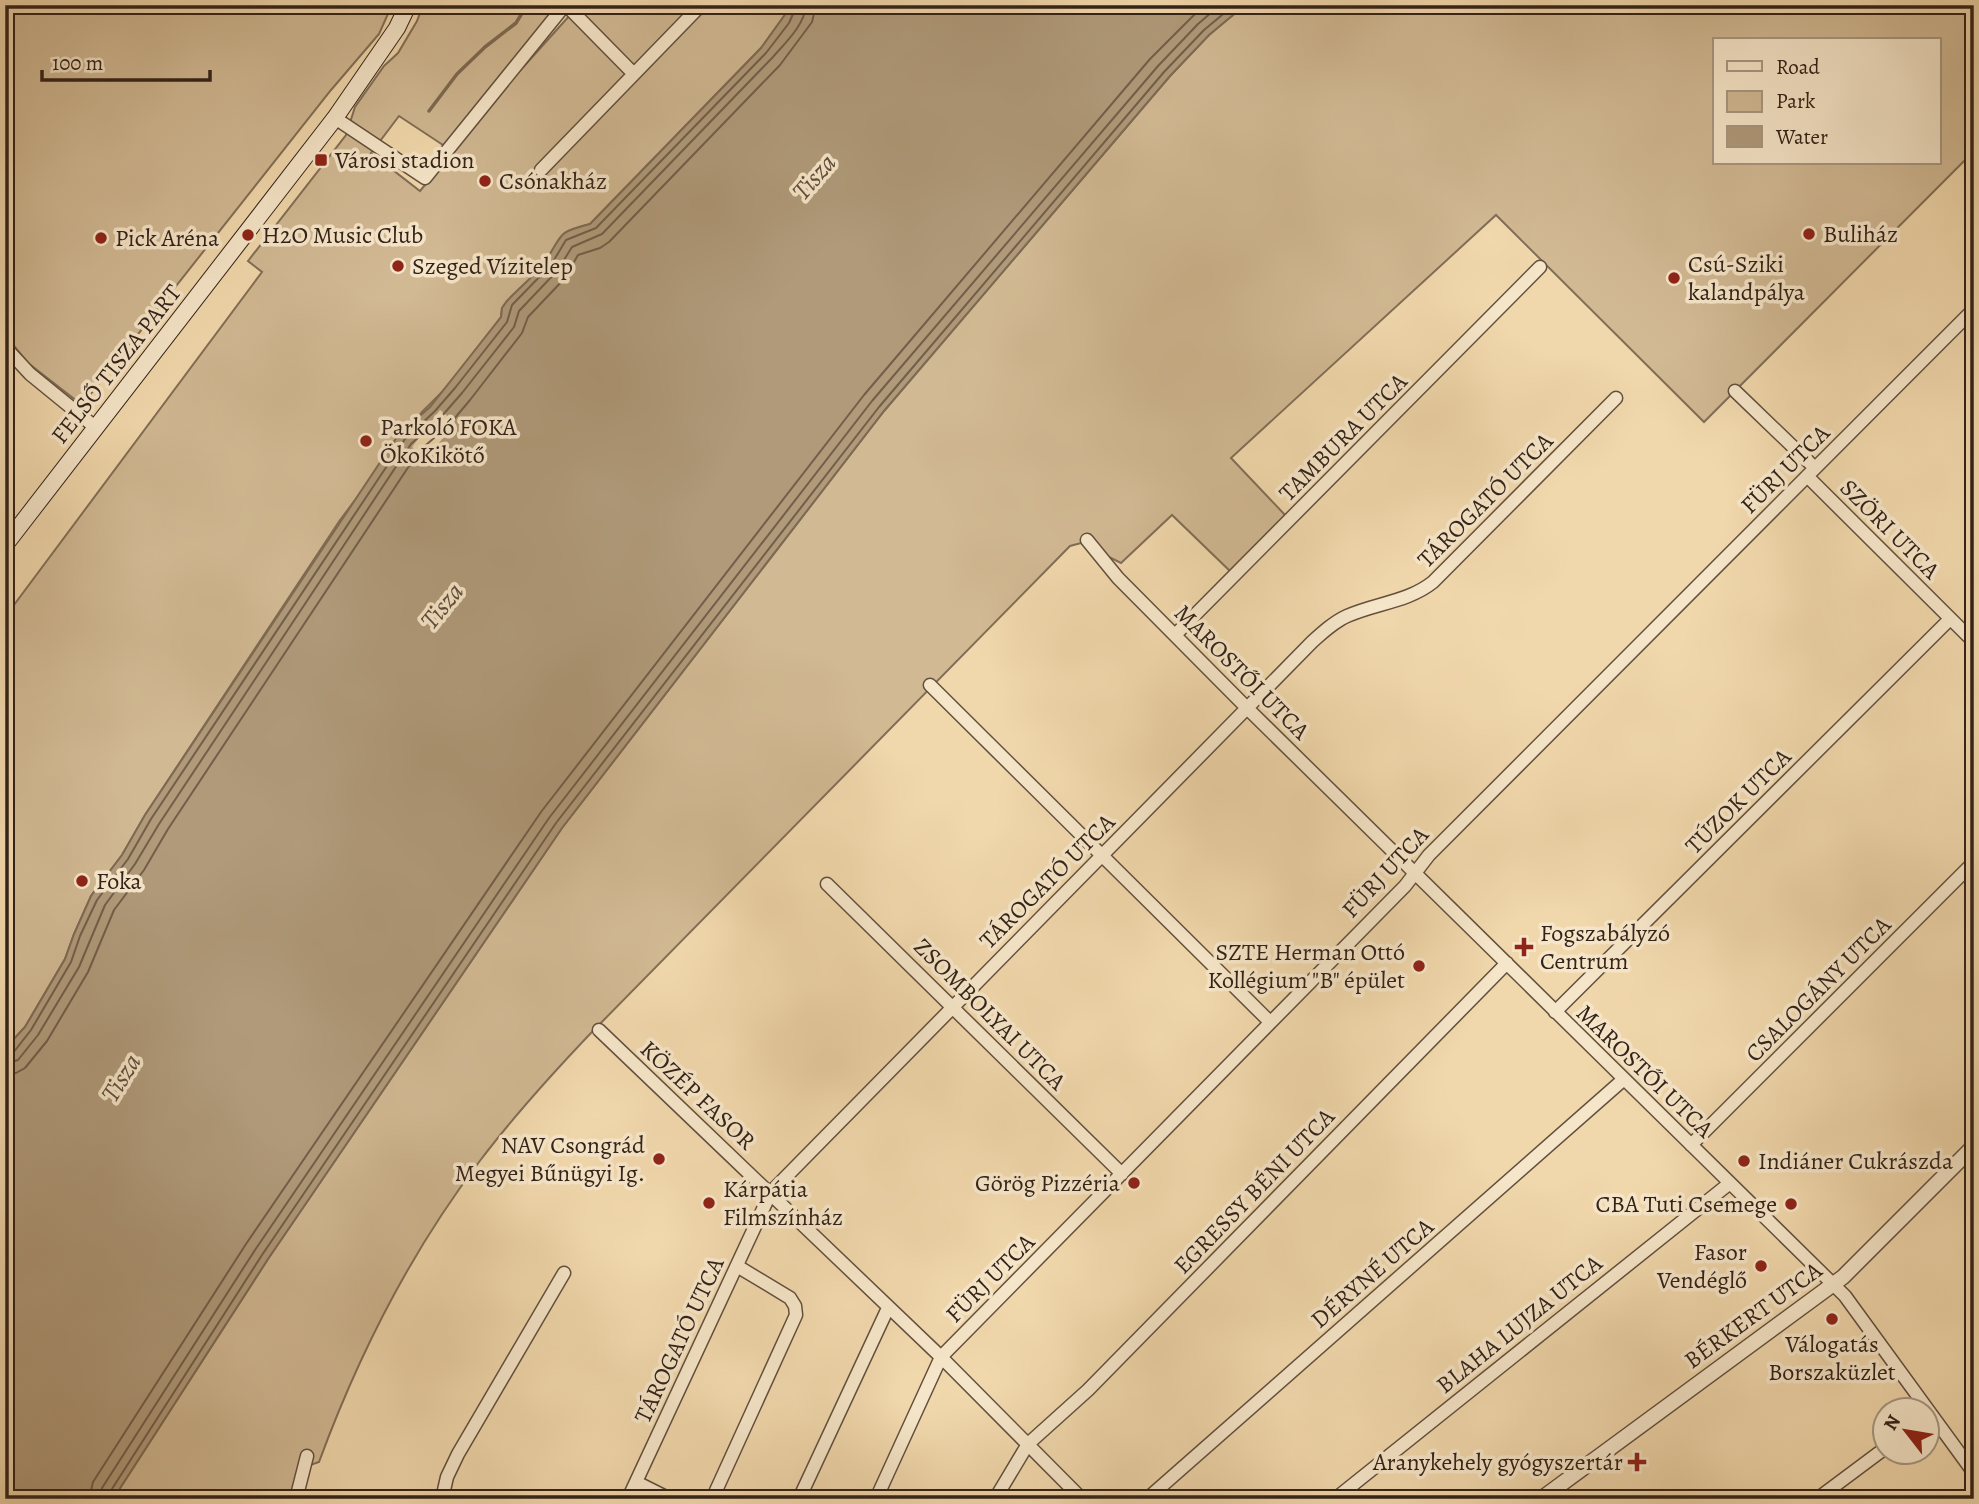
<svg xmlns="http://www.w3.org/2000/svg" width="1979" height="1504" font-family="Alegreya,serif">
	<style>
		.green { fill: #d1b993; stroke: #826e56; stroke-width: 2; fill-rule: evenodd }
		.water { fill: #b09a7a; stroke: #7e6a53; stroke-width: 2 }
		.pier { fill: #f1d8ac }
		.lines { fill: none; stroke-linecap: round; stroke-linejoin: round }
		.shore { stroke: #725e4a; stroke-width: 2 }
		.stream { stroke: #7e6a53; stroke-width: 3.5 }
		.minor-casing { stroke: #62503e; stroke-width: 15 }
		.tertiary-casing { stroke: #62503e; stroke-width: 17 }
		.secondary-casing { stroke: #332219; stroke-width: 18 }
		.minor { stroke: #f6e6c9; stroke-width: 12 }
		.tertiary { stroke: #f6e6c9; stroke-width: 14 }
		.secondary { stroke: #f6e6c9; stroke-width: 16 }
		.poi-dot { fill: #8f2418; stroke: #f6e6c9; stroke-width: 2.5 }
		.labels { text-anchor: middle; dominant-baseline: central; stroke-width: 7; stroke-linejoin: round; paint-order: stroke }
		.poi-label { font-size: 24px; fill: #332219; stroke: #f6e6c9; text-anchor: start }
		.street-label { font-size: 24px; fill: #332219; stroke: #f6e6c9 }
		.water-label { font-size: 26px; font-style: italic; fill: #5f4c3b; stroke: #f6e6c9 }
	</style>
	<rect width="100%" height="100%" fill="#f1d8ac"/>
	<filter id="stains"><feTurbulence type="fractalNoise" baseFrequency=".00286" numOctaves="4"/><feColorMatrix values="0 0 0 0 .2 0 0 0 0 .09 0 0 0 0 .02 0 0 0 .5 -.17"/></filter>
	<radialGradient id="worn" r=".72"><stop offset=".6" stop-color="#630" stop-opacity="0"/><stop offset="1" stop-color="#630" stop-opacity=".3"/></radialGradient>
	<!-- green -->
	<path class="green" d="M 5,5 L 392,5 L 379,34 L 331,90 L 82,405 L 28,363 L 5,335 Z
		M 423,5 L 561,5 L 446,147 L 399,116 L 371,153 L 420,191 L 508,84 L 579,5 L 792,5 L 761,48 L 590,224 C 555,233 564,234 546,261 C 536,275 519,288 507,301 L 502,308 L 501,317 L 450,384 L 422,412 L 340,520 L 145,815 L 122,855 L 91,896 L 74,934 L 65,959 L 25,1027 L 12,1041 L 5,1053 L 5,617 L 262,272 L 248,261 L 346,135 L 355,107 L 384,66 L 398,53 L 417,21 Z
		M 1245,5 L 1974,5 L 1974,151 L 1704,422 L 1496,215 L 1231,458 L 1287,517 L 1231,572 L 1172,515 L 1121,563 L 1081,543 L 1070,546 L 590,1034 C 551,1075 513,1117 479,1162 C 410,1253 358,1356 319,1462 L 299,1469 L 290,1499 L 113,1499 L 268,1259 L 562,828 L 884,411 L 1170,76 L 1209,35 ZM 1715,40 L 1939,40 L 1939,163 L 1715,163 Z"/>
	<!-- water -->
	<path class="water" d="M 792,5 L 1245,5 L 1209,35 L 1170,76 L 884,411 L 562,828 L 268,1259 L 115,1496 L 113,1499 L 5,1499 L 5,1053 L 12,1041 L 25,1027 L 65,959 L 74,934 L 91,896 L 122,855 L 145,815 L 399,434 L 430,407 L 501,317 L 502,308 L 507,301 C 519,288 536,275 546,260 C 564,233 556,233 590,224 L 761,48 Z"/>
	<!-- pier -->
	<path class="pier" d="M 440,410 L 455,422 L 427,459 L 412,447 Z"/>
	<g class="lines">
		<!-- shore -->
		<path class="shore" d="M 5,1055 L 13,1053 L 31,1030 L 71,962 L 80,936 L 97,900 L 128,859 L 151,819 L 405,439 L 435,411 L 455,388 L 507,322 L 512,305 L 551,265 L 566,240 L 596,228 L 766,53 L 789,23 L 797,5
			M 5,1064 L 18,1060 L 38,1035 L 79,967 L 105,905 L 135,864 L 159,824 L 411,444 L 441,417 L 462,393 L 514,327 L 519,311 L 557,271 L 572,247 L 602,234 L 772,58 C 784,44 805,25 806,5
			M 5,1075 L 16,1073 L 25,1068 L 47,1041 L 88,972 L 114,910 L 144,870 L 168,829 L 419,451 L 449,425 L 470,400 L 522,333 L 528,317 L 565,278 L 578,255 L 600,248 L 609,242 L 780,65 L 812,22 L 816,5
			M 89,1499 L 93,1482 L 246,1244 L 541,812 L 864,395 L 1150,59 L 1204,5
			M 100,1499 L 102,1488 L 255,1250 L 549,818 L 872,401 L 1158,66 L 1198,24 L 1220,5
			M 108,1499 L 110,1492 L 262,1255 L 556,823 L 879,407 L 1164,72 L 1204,30 L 1234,5"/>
		<!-- stream -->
		<path class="stream" d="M 429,111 L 457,74 L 485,47 L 516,23 L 527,5"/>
		<defs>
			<path id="minor" d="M 566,5 L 633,73
				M 335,118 L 425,178 L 565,5
				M 541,170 L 701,5
				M 5,347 L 30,374 L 95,427
				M 1735,391 L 1815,468
				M 1807,476 L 1974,642
				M 1087,540 L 1118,578 L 1247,708 L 1845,1296 L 1974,1473
				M 1175,635 L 1540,267
				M 930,685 L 1270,1022
				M 827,884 L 1122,1174
				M 1555,1012 L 1950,619
				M 599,1030 L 941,1357 L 1082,1499
				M 1691,1145 L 1974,862
				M 636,1482 L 670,1499
				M 296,1499 L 307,1456
				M 442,1499 L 447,1477 L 458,1454 L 564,1273
				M 628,1499 L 771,1192 L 1312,642 C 1323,632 1334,622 1347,616 C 1376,603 1408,602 1433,582 L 1616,398
				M 710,1499 L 714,1495 L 796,1315 L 795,1306 L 790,1298 L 737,1266
				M 799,1499 L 888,1308
				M 876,1499 L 941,1357 L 1405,886 L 1429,855 L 1974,309
				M 995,1499 L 1028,1444 L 1088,1390 L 1507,963
				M 1147,1499 L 1624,1079
				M 1335,1499 L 1730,1183
				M 1817,1499 L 1884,1449"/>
			<path id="tertiary" d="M 1541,1499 L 1843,1277 L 1974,1146"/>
			<path id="secondary" d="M 5,545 L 335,118 L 397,28 L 408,5"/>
		</defs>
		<!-- minor casing -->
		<use href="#minor" class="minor-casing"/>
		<!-- tertiary casing -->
		<use href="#tertiary" class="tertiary-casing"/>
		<!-- secondary casing -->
		<use href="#secondary" class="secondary-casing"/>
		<!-- minor -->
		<use href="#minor" class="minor"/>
		<!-- tertiary -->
		<use href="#tertiary" class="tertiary"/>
		<!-- secondary -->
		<use href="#secondary" class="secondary"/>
	</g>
	<!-- markers -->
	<g class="poi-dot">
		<rect x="314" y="153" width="14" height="14" rx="3.5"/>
		<circle cx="485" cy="181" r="7"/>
		<circle cx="1809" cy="234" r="7"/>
		<circle cx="248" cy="235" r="7"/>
		<circle cx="101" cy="238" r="7"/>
		<circle cx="398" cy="266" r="7"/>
		<circle cx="1674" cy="278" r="7"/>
		<circle cx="366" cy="441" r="7"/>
		<circle cx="82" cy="881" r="7"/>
		<path d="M1520.5 936.5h7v7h7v7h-7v7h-7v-7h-7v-7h7z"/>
		<circle cx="1419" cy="966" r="7"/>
		<circle cx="659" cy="1159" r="7"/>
		<circle cx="1744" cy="1161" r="7"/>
		<circle cx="1134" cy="1183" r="7"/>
		<circle cx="709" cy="1203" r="7"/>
		<circle cx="1791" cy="1204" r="7"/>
		<circle cx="1761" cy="1266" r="7"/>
		<circle cx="1832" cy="1319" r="7"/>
		<path d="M1633.5 1451.5h7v7h7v7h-7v7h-7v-7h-7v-7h7z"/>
	</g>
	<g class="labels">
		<!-- poi labels -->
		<g class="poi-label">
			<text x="335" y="160">Városi stadion</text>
			<text x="499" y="181">Csónakház</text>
			<text x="1823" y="234">Buliház</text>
			<text x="262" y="235">H2O Music Club</text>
			<text x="115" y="238">Pick Aréna</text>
			<text x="1688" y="264">Csú-Sziki<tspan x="1688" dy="28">kalandpálya</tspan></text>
			<text x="412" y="266">Szeged Vízitelep</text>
			<text x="380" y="427">Parkoló FOKA<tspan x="380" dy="28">ÖkoKikötő</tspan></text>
			<text x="96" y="881">Foka</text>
			<text x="1540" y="933">Fogszabályzó<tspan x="1540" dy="28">Centrum</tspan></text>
			<text x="1405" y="952" text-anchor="end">SZTE Herman Ottó<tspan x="1405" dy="28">Kollégium "B" épület</tspan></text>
			<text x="645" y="1145" text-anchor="end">NAV Csongrád<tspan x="645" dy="28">Megyei Bűnügyi Ig.</tspan></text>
			<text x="1758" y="1161">Indiáner Cukrászda</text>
			<text x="1120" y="1183" text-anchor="end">Görög Pizzéria</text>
			<text x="723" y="1189">Kárpátia<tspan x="723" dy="28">Filmszínház</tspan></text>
			<text x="1777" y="1204" text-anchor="end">CBA Tuti Csemege</text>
			<text x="1747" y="1252" text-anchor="end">Fasor<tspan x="1747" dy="28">Vendéglő</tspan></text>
			<text x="1832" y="1344" text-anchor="middle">Válogatás<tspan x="1832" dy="28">Borszaküzlet</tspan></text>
			<text x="1623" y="1462" text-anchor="end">Aranykehely gyógyszertár</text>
		</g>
		<!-- street labels -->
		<g class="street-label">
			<text transform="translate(116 364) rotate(-52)">FELSŐ TISZA PART</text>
			<text transform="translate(1343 437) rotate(-45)">TAMBURA UTCA</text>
			<text transform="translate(1785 469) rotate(-45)">FÜRJ UTCA</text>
			<text transform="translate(1485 500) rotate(-45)">TÁROGATÓ UTCA</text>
			<text transform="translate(1890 529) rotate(45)">SZÖRI UTCA</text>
			<text transform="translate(1242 672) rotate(45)">MAROSTŐI UTCA</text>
			<text transform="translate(1738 801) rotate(-45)">TÚZOK UTCA</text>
			<text transform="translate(1385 872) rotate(-47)">FÜRJ UTCA</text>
			<text transform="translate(1047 881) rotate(-45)">TÁROGATÓ UTCA</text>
			<text transform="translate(1818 989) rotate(-45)">CSALOGÁNY UTCA</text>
			<text transform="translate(990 1014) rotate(45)">ZSOMBOLYAI UTCA</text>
			<text transform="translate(1645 1071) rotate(44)">MAROSTŐI UTCA</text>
			<text transform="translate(698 1095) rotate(43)">KÖZÉP FASOR</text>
			<text transform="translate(1254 1191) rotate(-46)">EGRESSY BÉNI UTCA</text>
			<text transform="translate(1372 1273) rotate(-41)">DÉRYNÉ UTCA</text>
			<text transform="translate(990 1278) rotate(-45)">FÜRJ UTCA</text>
			<text transform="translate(1753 1315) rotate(-36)">BÉRKERT UTCA</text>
			<text transform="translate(1519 1324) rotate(-39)">BLAHA LUJZA UTCA</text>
			<text transform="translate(679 1340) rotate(-65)">TÁROGATÓ UTCA</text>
		</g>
		<!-- water labels -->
		<g class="water-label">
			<text transform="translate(814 177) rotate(-49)">Tisza</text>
			<text transform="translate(442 606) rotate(-51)">Tisza</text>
			<text transform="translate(121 1078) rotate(-58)">Tisza</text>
		</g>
	</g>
	<!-- margin -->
	<rect width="1979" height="1504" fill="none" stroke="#f1d8ac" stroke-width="28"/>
	<rect x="7" y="7" width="1965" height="1490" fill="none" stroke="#332219" stroke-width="3.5"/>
	<rect x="14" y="14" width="1951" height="1476" fill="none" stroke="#332219" stroke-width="2"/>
	<!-- legend -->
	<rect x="1713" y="38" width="228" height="126" fill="#f6e6c9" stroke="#a89883" stroke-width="2"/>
	<rect x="1727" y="61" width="35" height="10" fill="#f6e6c9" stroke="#a89883" stroke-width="2"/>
	<text x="1776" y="74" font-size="21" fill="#332219">Road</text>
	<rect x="1727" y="91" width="35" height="21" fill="#d1b993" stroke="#a89883" stroke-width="2"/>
	<text x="1776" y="108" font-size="21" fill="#332219">Park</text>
	<rect x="1727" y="126" width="35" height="21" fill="#b09a7a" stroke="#a89883" stroke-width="2"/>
	<text x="1776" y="144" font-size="21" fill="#332219">Water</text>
	<!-- north arrow -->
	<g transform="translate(1906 1431) rotate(301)"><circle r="33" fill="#f6e6c9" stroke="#a89883" stroke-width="2"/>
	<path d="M0-5L12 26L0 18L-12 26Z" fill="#8f2418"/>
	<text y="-10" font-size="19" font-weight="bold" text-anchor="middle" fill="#332219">N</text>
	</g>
	<!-- scale -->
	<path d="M42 70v10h168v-10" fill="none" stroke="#332219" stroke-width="3.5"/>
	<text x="52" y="70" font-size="21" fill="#332219" stroke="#f6e6c9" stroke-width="5" paint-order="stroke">100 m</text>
	<rect width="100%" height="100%" filter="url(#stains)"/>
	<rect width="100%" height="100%" fill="url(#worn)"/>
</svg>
